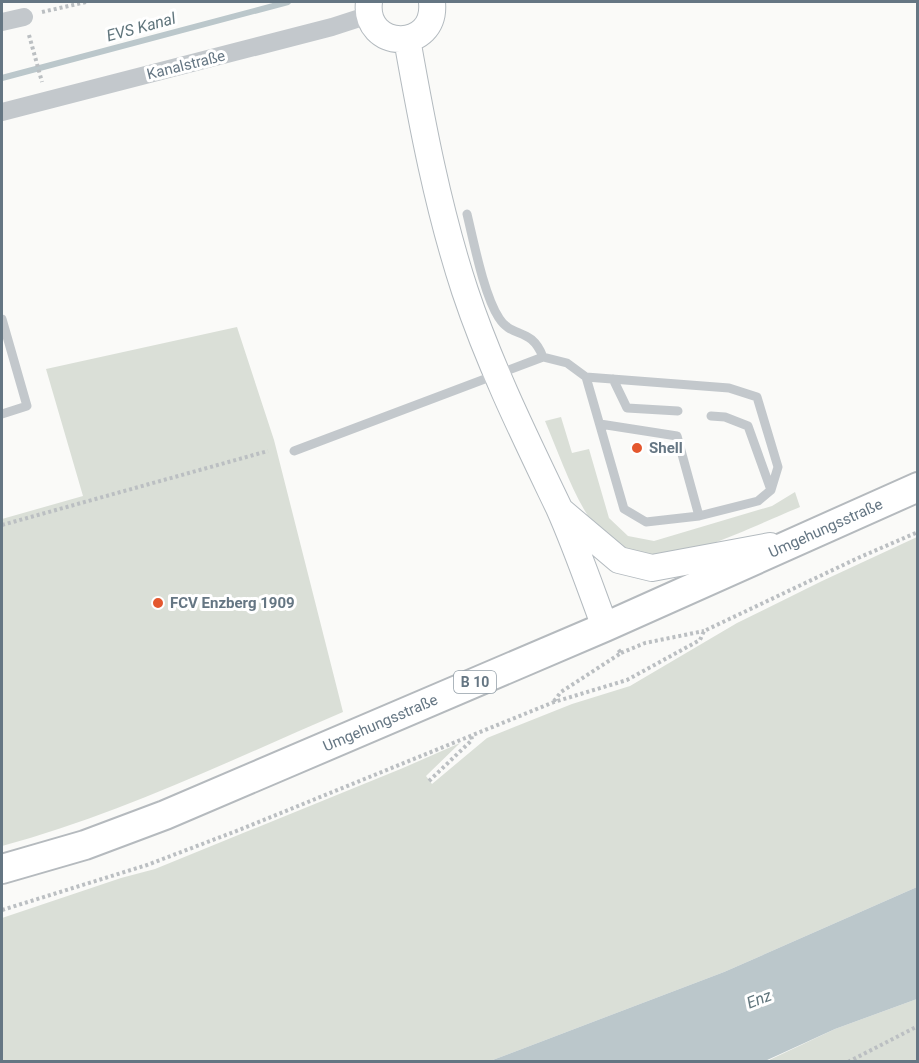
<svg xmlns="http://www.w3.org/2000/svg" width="919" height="1063" font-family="Roboto,sans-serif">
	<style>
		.green { fill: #dadfd7 }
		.water { fill: #bbc7cb }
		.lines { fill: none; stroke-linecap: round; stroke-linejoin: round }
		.stream { stroke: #bbc7cb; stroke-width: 6 }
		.secondary-casing { stroke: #b3babf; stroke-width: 28 }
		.primary-casing { stroke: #b5babe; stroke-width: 32 }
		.path { stroke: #bbbfc2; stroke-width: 4; stroke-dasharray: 3 3; stroke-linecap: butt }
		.service { stroke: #c3c8cc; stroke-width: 9 }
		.minor { stroke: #c3c8cc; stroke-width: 18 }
		.secondary { stroke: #fff; stroke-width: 26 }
		.primary { stroke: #fff; stroke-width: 28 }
		.poi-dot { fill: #e4572e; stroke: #fff; stroke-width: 2 }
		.labels { text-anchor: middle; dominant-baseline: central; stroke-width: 6; stroke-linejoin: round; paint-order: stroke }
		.shield { fill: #fff; stroke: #939fa8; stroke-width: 1.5 }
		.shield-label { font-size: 14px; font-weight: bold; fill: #657683 }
		.street-label { font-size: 15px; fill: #657683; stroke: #fff }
		.poi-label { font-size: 15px; font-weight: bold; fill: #657683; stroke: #fff; text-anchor: start }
		.water-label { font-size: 16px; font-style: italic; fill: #60757c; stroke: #fff }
	</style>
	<rect width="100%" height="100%" fill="#fafaf8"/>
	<!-- green -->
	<path class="green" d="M 237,327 L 274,440 L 343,712 C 231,760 120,814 2,846 L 2,519 L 83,496 L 46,369 Z
		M 561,417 L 572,453 L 589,449 L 609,518 L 628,536 L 654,541 L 772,506 L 795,492 L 800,507 C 770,519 680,562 653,558 C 635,556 605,540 594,525 C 573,496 559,454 545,421 Z
		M 917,537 L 917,887 L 724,972 L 490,1061 L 2,1062 L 2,918 L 121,878 L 155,869 L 403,768 L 460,743 L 426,776 L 432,784 L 487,738 L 572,704 L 630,686 L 737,623 L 822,581 Z
		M 917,999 L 917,1061 L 765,1062 L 835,1029 Z"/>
	<!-- water -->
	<path class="water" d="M 917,887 L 917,999 L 835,1029 L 765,1061 L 490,1061 L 724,972 Z"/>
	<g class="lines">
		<!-- stream -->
		<path class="stream" d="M 2,78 L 288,2"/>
		<defs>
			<path id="secondary" d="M 369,2 C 363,50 437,53 432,2
				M 407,39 C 422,124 438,209 465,291 C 490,366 525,437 559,508 C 576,546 590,587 605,627
				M 561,511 L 619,560 L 652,568 L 770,546"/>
			<g id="primary">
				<path id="s1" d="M 2,869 L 85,845 L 165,815 L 605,627 L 918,487"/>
			</g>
		</defs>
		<!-- secondary casing -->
		<use href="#secondary" class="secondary-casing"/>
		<!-- primary casing -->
		<use href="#primary" class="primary-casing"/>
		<!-- path -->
		<path class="path" d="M 42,12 L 86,2
			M 29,35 L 42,82
			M 2,525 L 268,451
			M 621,653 L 645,643 L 704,631
			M 554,701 L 561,692 L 621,653 L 617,648
			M 429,781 L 472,740 L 471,734
			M 2,910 L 147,865 L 239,830 L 554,702 L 627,680 L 700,640 L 704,631 L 858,558 L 918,532
			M 848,1062 L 918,1026"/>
		<!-- service -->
		<path class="service" d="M 2,319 L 27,406 L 2,414
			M 543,357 L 567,363 L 586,377 L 729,388 L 757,397 L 778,467 L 771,490 L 758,501 L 699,516 L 646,522 L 624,509 L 586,377
			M 613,379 L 627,408 L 678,411
			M 711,416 L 725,417 L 748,426 L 771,490
			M 600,424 L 677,436 L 699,516
			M 294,451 L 543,357 C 531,326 512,339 499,318 C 484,295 474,243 467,214"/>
		<!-- minor -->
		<path class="minor" d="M 2,22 L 24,17
			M 2,112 L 332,27 L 369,15"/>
		<!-- secondary -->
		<use href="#secondary" class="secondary"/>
		<!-- primary -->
		<use href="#primary" class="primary"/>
	</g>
	<!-- markers -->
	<g class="poi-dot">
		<circle cx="637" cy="448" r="6"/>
		<circle cx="158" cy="603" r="6"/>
	</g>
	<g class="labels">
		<!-- shield labels -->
		<rect class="shield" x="454" y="671" width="42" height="22" rx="4.5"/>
		<g class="shield-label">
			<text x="475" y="682">B 10</text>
		</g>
		<!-- street labels -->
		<g class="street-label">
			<text transform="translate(186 65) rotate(-14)">Kanalstraße</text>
			<text stroke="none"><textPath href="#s1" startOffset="892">Umgehungsstraße</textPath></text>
			<text stroke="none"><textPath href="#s1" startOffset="406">Umgehungsstraße</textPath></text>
		</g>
		<!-- poi labels -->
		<g class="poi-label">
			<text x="649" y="448">Shell</text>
			<text x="170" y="603">FCV Enzberg 1909</text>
		</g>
		<!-- water labels -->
		<g class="water-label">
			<text transform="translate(141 27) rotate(-15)">EVS Kanal</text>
			<text transform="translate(759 999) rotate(-21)">Enz</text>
		</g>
	</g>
	<!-- border -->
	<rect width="919" height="1063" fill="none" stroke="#657683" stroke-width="6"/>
</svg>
